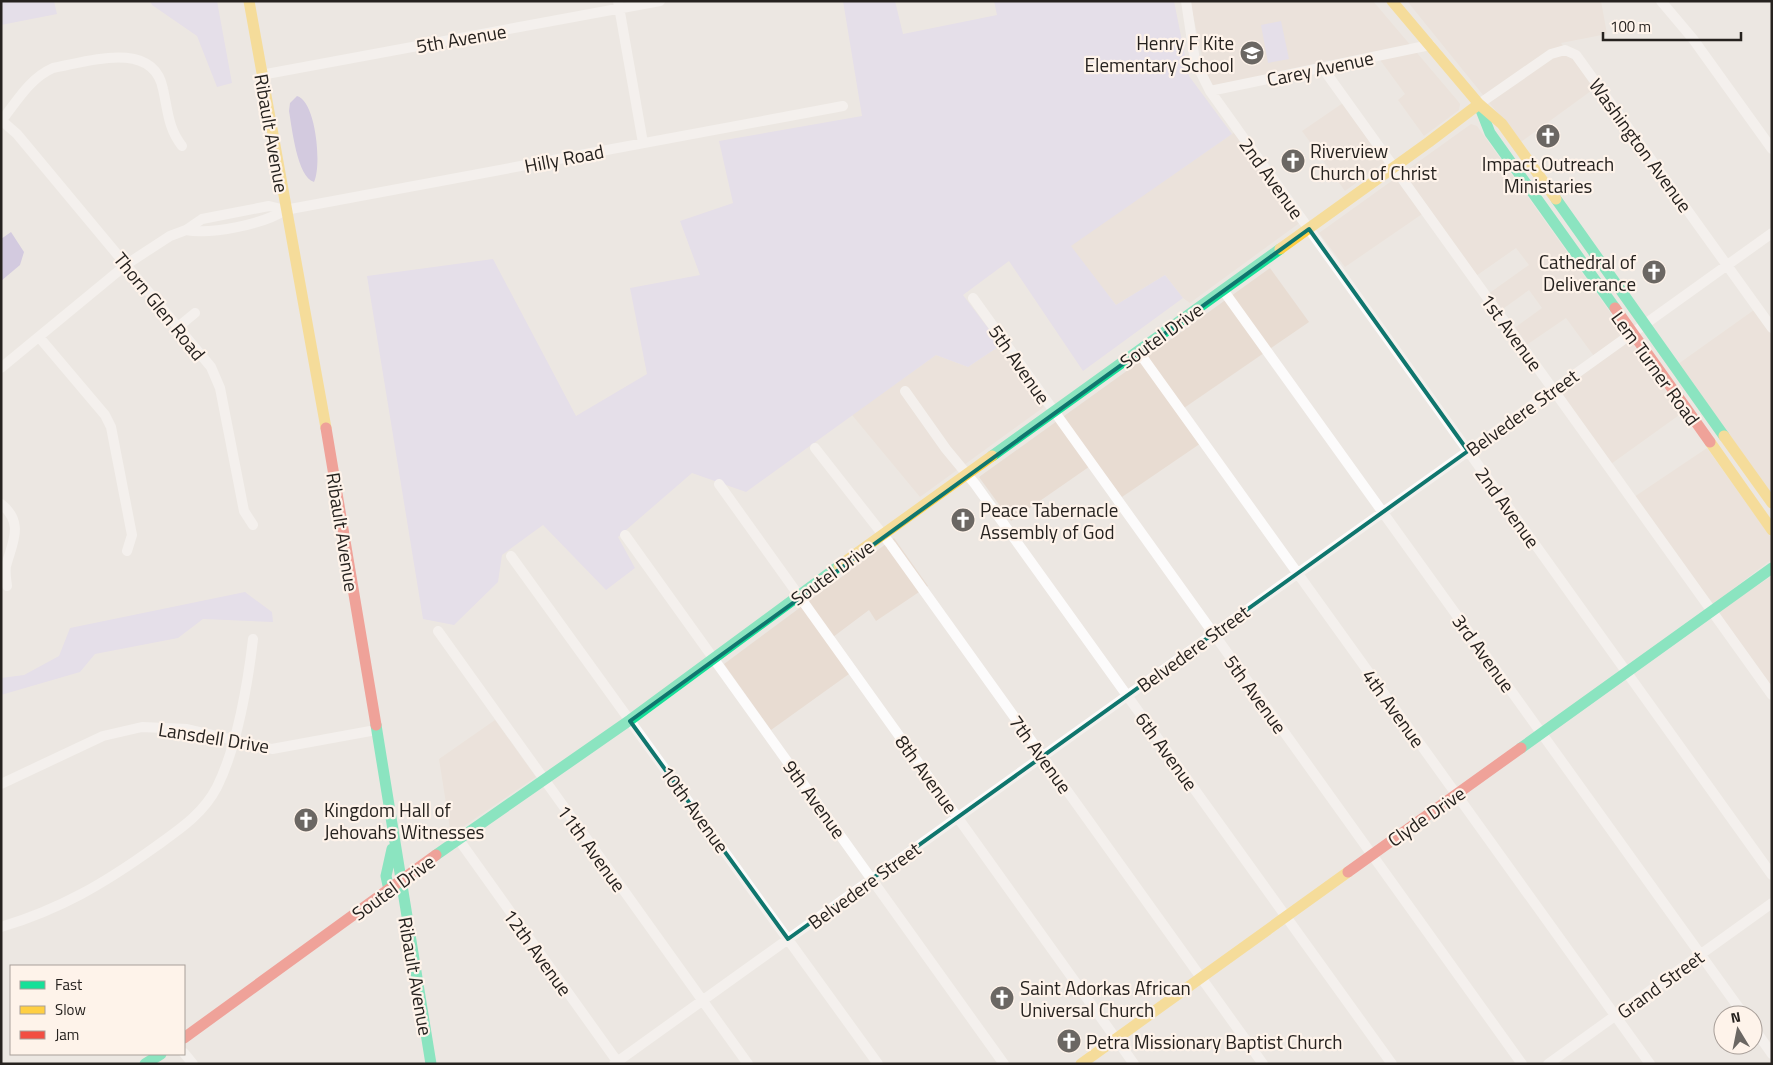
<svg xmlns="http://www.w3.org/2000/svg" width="1773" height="1065" font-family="'Titillium Web',sans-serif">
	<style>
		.built { fill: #e8dcd2 }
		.green { fill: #dcd4f1 }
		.water { fill: #b3a6dc }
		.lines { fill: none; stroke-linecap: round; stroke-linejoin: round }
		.street { stroke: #fcfbfb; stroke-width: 10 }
		.fast { stroke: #16e098; stroke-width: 11 }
		.slow { stroke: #ffcf43; stroke-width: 11 }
		.jam { stroke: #f24e42; stroke-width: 11 }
		.marked { fill: none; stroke: #0f766e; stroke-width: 4; stroke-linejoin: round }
		.labels { text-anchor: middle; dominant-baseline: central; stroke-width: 4.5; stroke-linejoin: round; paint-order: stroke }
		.street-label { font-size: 19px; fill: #26221f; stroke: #fef3ea }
		.poi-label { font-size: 19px; fill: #26221f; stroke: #fef3ea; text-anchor: start }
	</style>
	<rect width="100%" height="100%" fill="#ece7e2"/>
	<!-- built -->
	<path class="built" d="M 1190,1 L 1373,1 L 1457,100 L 1460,104 L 1459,110 L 1424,136 L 1398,100 L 1405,94 L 1375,53 L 1214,87 L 1206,75 Z
		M 1407,1 L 1601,1 L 1607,34 L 1561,43 L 1595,88 L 1521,142 Z
		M 1343,103 L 1385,162 L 1345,191 L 1302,131 Z
		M 1471,124 L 1477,126 L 1682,413 L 1611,464 L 1559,391 L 1599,363 L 1566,318 L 1525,346 L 1513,329 L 1542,308 L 1529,290 L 1500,311 L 1488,294 L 1529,265 L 1516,248 L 1476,276 L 1428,210 L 1345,267 L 1319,233 Z
		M 1242,127 L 1305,219 L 1190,303 L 1183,298 L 1165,275 L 1116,305 L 1070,246 Z
		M 1270,268 L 1309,322 L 1184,408 L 1207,439 L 1122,497 L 1096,462 L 1011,521 L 979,477 Z
		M 1754,310 L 1772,335 L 1772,494 L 1678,364 Z
		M 1001,345 L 1044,407 L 920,497 L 852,415 L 936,355 L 968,367 Z
		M 1707,448 L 1772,539 L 1772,559 L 1712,605 L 1634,497 Z
		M 894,538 L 928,586 L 876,621 L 869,610 L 833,637 L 856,669 L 771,730 L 724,664 Z
		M 1772,576 L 1772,689 L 1717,612 Z
		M 495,720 L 536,777 L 451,835 L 439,759 Z"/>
	<!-- green -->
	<path class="green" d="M 1,1 L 54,1 L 57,14 L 1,25 Z
		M 150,1 L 217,1 L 232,83 L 217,87 L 197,36 L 152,5 Z
		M 843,1 L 895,1 L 903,34 L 997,15 L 994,1 L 1174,1 L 1189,76 L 1232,134 L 1071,246 L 1116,305 L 1165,275 L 1183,298 L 1083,371 L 1009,261 L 963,295 L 1001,345 L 968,367 L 936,355 L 746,492 L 692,473 L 618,537 L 635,568 L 606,590 L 543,525 L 502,555 L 498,582 L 454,625 L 423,619 L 367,276 L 493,259 L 576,416 L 647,374 L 630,288 L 700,275 L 680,221 L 733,203 L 719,141 L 862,116 Z
		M 1281,21 L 1289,59 L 1268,63 L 1261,25 Z
		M 245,592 L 272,612 L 273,622 L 203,619 L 178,638 L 95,654 L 80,672 L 1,695 L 1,678 L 24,675 L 59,656 L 70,628 Z"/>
	<!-- water -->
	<path class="water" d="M 297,96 C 316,101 322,166 314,182 C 297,177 292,128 289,111 L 290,103 Z
		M 11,232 L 24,252 L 20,265 L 1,281 L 1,239 Z"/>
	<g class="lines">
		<!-- street -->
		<path class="street" d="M 618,1 L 643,143
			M 1186,1 L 1195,61 L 1210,91 L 1772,875
			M 1661,1 L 1693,39 L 1772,149
			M 1322,67 L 1772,695
			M 261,75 L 660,1
			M 1210,91 L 1430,45
			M 1479,104 L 1551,54 L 1565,50 L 1576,55 L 1772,328
			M 1,120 L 17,134 L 211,367 L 220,388 L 244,511 L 253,525
			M 2,120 C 17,101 30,78 53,68 C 87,62 153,39 163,89 C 168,111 168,128 182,146
			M 186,230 C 211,235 264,224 285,210 L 843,106
			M 1223,290 L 1744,1015
			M 973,298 L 1522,1064
			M 178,327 L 195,313
			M 39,337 L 105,415 L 111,427 L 132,535 L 127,551
			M 1138,351 L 1650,1064
			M 1,368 L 127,264 L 170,236 L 186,230 L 202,219 L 269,206 L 285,210
			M 905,391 L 946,449 L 975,484 L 1392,1064
			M 815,448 L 891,545 L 1263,1064
			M 719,484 L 1134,1064
			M 1,504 C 25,523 12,543 6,566 C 5,572 6,579 7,586
			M 625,535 L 1004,1064
			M 511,556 L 878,1064
			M 438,631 L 748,1064
			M 1,784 L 103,736 L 142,727 L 187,729 L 272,749 L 376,730
			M 459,840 L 619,1064
			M 1,927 C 61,909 105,883 155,847 C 180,829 203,814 217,787 C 237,747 248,683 253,639
			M 1753,1027 L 1772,1054
			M 184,1053 L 193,1064
			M 614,1064 L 1772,233
			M 1548,1064 L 1772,903"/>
		<!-- fast -->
		<path class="fast" d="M 1479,105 L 1490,133 L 1615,308
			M 1556,199 L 1724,436
			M 992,456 L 1280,249
			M 376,725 L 431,1064
			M 1521,748 L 1772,568
			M 436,855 L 630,720 L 839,566
			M 389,890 L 386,876 L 392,849
			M 145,1064 L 161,1054"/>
		<!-- slow -->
		<path class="slow" d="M 249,1 L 326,428
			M 1392,1 L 1479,104 L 1502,124 L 1556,199
			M 1429,142 L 1479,104
			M 1280,249 L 1429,142
			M 1724,436 L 1772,503
			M 1710,442 L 1772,530
			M 839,566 L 992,456
			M 1081,1064 L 1348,872"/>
		<!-- jam -->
		<path class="jam" d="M 1615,308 L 1710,442
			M 326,428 L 376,725
			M 1348,872 L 1521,748
			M 184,1038 L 436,855"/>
	</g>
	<!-- marked area -->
	<path d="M0 0H1773V1065H0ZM 1309,229 L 1468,451 L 788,939 L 630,721 Z" fill="#ece7e2" fill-opacity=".55" fill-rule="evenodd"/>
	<path class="marked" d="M 1309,229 L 1468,451 L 788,939 L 630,721 Z"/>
	<!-- icons -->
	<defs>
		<symbol id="school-disc" viewBox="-11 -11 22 22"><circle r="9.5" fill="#6b6763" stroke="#fef3ea"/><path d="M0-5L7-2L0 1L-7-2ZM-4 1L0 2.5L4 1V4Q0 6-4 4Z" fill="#fff"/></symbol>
		<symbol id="church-disc" viewBox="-11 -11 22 22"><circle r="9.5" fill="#6b6763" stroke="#fef3ea"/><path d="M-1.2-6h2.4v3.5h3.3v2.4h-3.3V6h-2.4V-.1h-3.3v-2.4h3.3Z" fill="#fff"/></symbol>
	</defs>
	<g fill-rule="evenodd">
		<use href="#school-disc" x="1238" y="39" width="28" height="28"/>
		<use href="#church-disc" x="1534" y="122" width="28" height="28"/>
		<use href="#church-disc" x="1279" y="147" width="28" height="28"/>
		<use href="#church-disc" x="1640" y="258" width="28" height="28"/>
		<use href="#church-disc" x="949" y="506" width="28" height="28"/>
		<use href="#church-disc" x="292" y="806" width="28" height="28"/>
		<use href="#church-disc" x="988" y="984" width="28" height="28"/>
		<use href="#church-disc" x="1055" y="1027" width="28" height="28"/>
	</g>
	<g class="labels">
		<!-- street labels -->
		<g class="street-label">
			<text transform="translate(461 38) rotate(-10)">5th Avenue</text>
			<text transform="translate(1320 68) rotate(-12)">Carey Avenue</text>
			<text transform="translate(272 133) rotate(80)">Ribault Avenue</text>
			<text transform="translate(1641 145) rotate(54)">Washington Avenue</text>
			<text transform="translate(564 158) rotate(-11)">Hilly Road</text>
			<text transform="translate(1272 178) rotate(54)">2nd Avenue</text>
			<text transform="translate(160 306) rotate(51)">Thorn Glen Road</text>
			<text transform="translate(1512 332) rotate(54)">1st Avenue</text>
			<text transform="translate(1161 335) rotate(-36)">Soutel Drive</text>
			<text transform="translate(1020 364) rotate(55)">5th Avenue</text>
			<text transform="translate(1656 368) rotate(54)">Lem Turner Road</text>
			<text transform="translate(1522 412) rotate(-36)">Belvedere Street</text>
			<text transform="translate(1508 507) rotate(54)">2nd Avenue</text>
			<text transform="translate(343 532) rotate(81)">Ribault Avenue</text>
			<text transform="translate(832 572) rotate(-36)">Soutel Drive</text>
			<text transform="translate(1193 648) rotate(-36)">Belvedere Street</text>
			<text transform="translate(1484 653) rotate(54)">3rd Avenue</text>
			<text transform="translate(1256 694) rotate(54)">5th Avenue</text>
			<text transform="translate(1394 708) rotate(54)">4th Avenue</text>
			<text transform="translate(214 737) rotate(9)">Lansdell Drive</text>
			<text transform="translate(1167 751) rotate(54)">6th Avenue</text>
			<text transform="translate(1041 754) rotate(54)">7th Avenue</text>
			<text transform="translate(927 774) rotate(54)">8th Avenue</text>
			<text transform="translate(815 799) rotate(54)">9th Avenue</text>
			<text transform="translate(695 809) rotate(54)">10th Avenue</text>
			<text transform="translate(1426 816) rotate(-35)">Clyde Drive</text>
			<text transform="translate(592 848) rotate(54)">11th Avenue</text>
			<text transform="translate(864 885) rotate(-36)">Belvedere Street</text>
			<text transform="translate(393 887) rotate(-36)">Soutel Drive</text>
			<text transform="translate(538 952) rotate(54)">12th Avenue</text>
			<text transform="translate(416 976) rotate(80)">Ribault Avenue</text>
			<text transform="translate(1660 984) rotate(-36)">Grand Street</text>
		</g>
		<!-- poi labels -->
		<g class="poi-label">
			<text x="1234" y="42" text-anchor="end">Henry F Kite<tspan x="1234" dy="22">Elementary School</tspan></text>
			<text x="1310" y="150">Riverview<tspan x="1310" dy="22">Church of Christ</tspan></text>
			<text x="1548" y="163" text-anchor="middle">Impact Outreach<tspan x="1548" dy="22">Ministaries</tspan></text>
			<text x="1636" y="261" text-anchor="end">Cathedral of<tspan x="1636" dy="22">Deliverance</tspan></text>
			<text x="980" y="509">Peace Tabernacle<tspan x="980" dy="22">Assembly of God</tspan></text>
			<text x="324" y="809">Kingdom Hall of<tspan x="324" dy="22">Jehovahs Witnesses</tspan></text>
			<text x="1020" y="987">Saint Adorkas African<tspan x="1020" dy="22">Universal Church</tspan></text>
			<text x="1086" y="1041">Petra Missionary Baptist Church</text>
		</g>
	</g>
	<!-- border -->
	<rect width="1773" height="1065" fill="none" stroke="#26221f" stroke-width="5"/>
	<!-- legend -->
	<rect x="10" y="965" width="175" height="90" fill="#fef3ea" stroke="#a89f99"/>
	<rect x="20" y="981" width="25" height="8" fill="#16e098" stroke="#a89f99"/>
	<text x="55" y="990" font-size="15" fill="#26221f">Fast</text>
	<rect x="20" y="1006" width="25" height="8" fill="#ffcf43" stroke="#a89f99"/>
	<text x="55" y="1015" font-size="15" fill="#26221f">Slow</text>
	<rect x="20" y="1031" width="25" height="8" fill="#f24e42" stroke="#a89f99"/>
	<text x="55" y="1040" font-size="15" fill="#26221f">Jam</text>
	<!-- north arrow -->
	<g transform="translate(1738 1030) rotate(350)"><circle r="24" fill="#fef3ea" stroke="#a89f99"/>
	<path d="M0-4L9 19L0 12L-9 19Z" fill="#6b6763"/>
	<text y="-8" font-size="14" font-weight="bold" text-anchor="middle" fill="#26221f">N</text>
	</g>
	<!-- scale -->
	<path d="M1603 32v8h138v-8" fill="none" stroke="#26221f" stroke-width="2.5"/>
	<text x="1610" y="32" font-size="15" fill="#26221f" stroke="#fef3ea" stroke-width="4" paint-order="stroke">100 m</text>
</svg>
